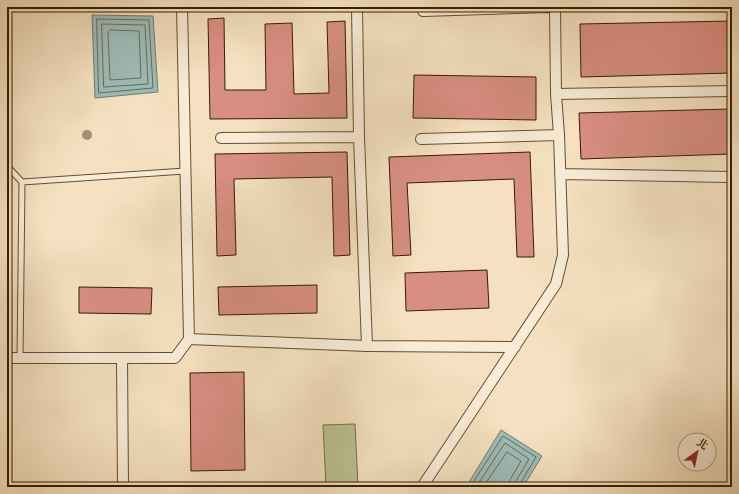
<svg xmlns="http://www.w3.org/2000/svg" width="739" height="494" font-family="Cardo,'Noto Serif TC',serif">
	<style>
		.green { fill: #bac394; stroke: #78704a }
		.water { fill: #9dbcb8; stroke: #747c6e }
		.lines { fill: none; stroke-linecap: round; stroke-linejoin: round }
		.shore { stroke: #6a6c5c; stroke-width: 1 }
		.building { fill: #d88e82; stroke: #361d00 }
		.service-casing { stroke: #664e30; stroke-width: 7 }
		.minor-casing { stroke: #664e30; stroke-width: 12 }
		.service { stroke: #f8ecd7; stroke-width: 5 }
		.minor { stroke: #f8ecd7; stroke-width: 10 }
		.tree { fill: #a2916f }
	</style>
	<rect width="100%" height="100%" fill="#f5e1c1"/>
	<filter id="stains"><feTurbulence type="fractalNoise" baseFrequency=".005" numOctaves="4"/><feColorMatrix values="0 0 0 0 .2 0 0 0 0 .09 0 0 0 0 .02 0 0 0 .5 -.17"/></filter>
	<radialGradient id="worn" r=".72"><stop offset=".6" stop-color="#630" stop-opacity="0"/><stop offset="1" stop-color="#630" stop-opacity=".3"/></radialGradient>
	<!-- green -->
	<path class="green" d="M 355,424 L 358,487 L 326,487 L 323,425 Z"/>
	<!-- water -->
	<path class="water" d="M 92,15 L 153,16 L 158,92 L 95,98 Z
		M 501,430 L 542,456 L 523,487 L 466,487 Z"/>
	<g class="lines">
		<!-- shore -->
		<path class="shore" d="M 97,19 L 149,20 L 153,88 L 99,93 Z
			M 102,24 L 145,25 L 148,84 L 104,87 Z
			M 110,30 L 139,31 L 141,78 L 110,80 L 108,32 Z
			M 470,487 L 503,436 L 536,457 L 520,484 L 520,487
			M 476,487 L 505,443 L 529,459 L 516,481 L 514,487
			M 483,487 L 507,452 L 521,461 L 510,480 L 508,487"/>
	</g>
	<!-- building -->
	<path class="building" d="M 224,18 L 225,90 L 266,90 L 265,24 L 292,23 L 294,94 L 329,93 L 327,22 L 345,21 L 347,118 L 210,119 L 208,19 Z
		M 732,21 L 732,73 L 581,77 L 580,24 Z
		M 414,75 L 536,77 L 536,120 L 413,118 Z
		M 730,109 L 732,154 L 581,159 L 579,113 Z
		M 347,152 L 350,255 L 334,256 L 332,177 L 234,179 L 236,255 L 217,256 L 215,154 Z
		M 530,152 L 534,257 L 517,257 L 514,179 L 407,183 L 411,255 L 393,256 L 389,157 Z
		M 487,270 L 489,308 L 406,311 L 405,273 Z
		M 317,285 L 317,313 L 219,315 L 218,287 Z
		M 79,287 L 152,288 L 151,314 L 79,313 Z
		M 244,372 L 245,470 L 191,471 L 190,373 Z"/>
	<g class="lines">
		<defs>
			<path id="service" d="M 7,166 L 22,182
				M 20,358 L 22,182 L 185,171"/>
			<path id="minor" d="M 182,7 L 189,339
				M 357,7 L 359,137 L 367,346
				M 423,11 L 549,7
				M 556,94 L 732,91
				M 221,138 L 359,137
				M 421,139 L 559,135
				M 560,174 L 730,177 L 732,174
				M 7,358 L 175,358 L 189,339 L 367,346 L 515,347
				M 122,358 L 123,487
				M 422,487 L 556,284 L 563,255 L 559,135 L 556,94 L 555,7"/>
		</defs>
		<!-- service casing -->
		<use href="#service" class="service-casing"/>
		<!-- minor casing -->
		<use href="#minor" class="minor-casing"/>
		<!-- service -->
		<use href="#service" class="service"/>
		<!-- minor -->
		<use href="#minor" class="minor"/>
	</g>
	<!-- trees -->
	<circle class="tree" cx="87" cy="135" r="5"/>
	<!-- margin -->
	<rect width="739" height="494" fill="none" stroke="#f5e1c1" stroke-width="24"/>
	<rect x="8" y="8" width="723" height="478" fill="none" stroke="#361d00" stroke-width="2"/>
	<rect x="12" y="12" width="715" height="470" fill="none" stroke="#361d00"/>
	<!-- north arrow -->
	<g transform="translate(697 452) rotate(33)"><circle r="19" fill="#f8ecd7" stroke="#aa9981"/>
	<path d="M0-3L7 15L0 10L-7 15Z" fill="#8f2418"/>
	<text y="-6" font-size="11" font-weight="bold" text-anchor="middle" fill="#361d00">北</text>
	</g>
	<rect width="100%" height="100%" filter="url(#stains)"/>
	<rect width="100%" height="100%" fill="url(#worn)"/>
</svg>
